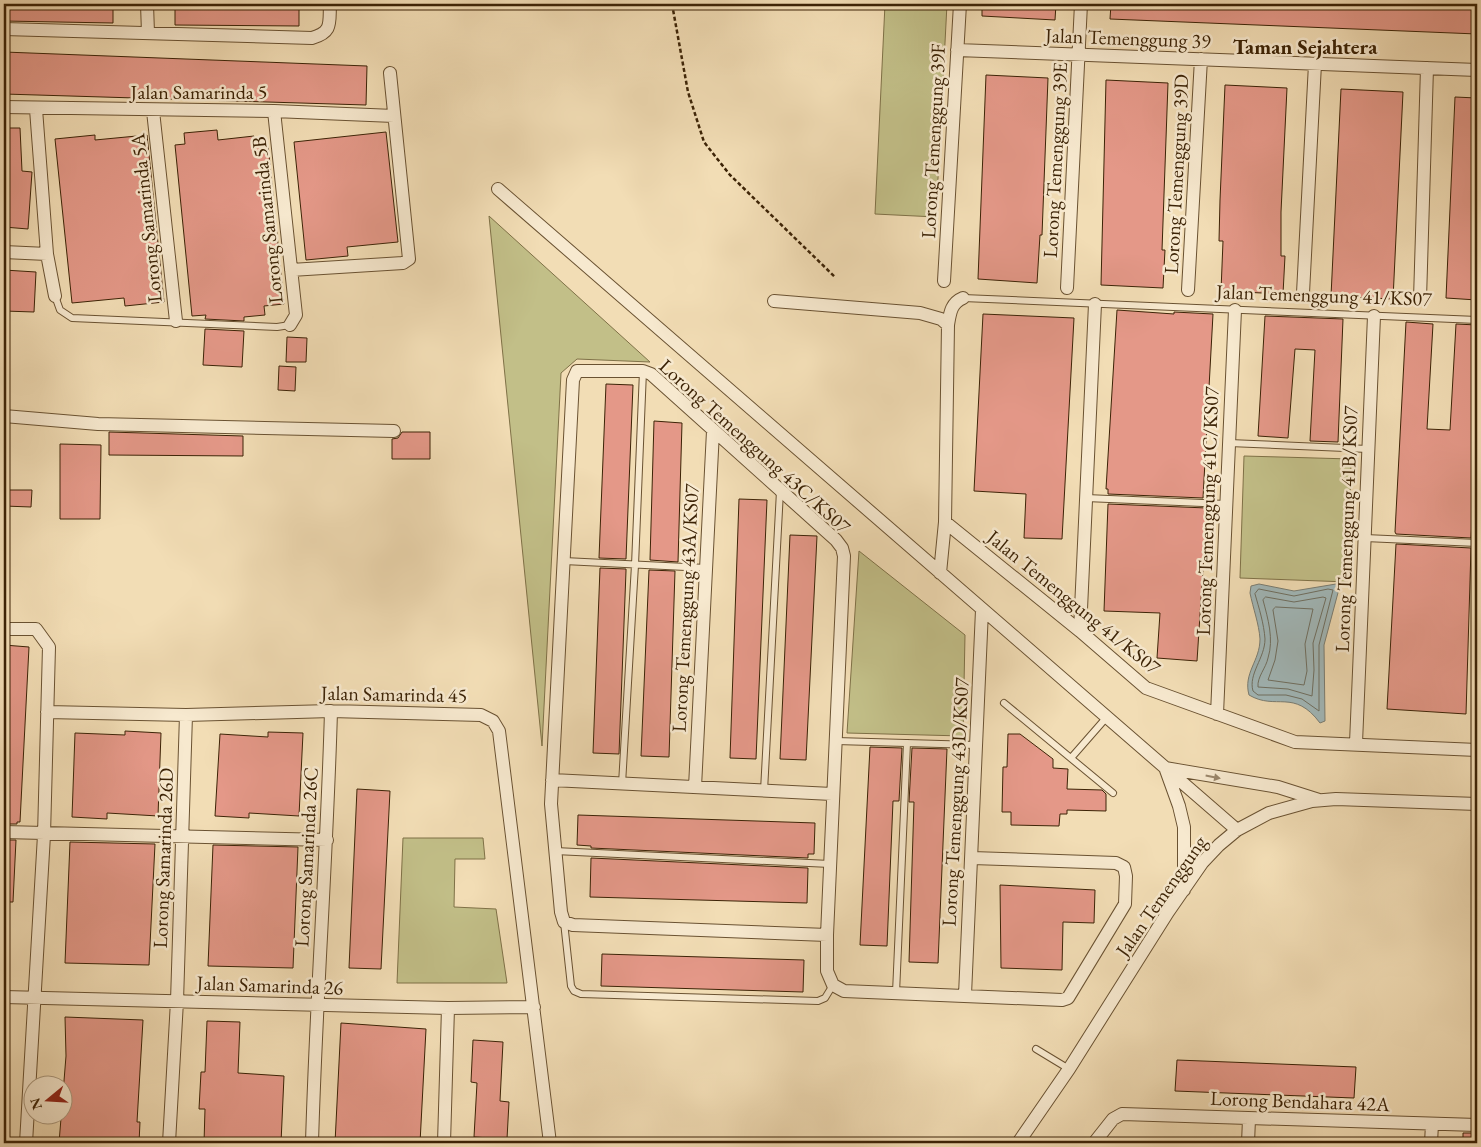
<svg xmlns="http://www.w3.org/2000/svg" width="1481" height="1147" font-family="'EB Garamond',serif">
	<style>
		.green { fill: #c2bf88; stroke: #7f7147 }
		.water { fill: #a1b8ba; stroke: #797c72 }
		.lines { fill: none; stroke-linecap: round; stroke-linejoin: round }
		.shore { stroke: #6e6e60; stroke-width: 1 }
		.building { fill: #e49888; stroke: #3c2306 }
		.service-casing { stroke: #6a5232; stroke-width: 8 }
		.minor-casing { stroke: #6a5232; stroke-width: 14 }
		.path { stroke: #3c2306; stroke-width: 2.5; stroke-dasharray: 4 2.5; stroke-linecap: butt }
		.service { stroke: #f7e9cf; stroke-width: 6 }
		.minor { stroke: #f7e9cf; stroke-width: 12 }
		.oneway { fill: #9a866a }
		.labels { text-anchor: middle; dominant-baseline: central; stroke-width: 5; stroke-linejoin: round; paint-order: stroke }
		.street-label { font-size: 20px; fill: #3c2306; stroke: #f7e9cf }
		.neighbourhood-label { font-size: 21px; font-weight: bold; fill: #3c2306; stroke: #f7e9cf }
	</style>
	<rect width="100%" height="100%" fill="#f2ddb5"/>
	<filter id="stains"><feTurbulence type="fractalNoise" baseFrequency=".004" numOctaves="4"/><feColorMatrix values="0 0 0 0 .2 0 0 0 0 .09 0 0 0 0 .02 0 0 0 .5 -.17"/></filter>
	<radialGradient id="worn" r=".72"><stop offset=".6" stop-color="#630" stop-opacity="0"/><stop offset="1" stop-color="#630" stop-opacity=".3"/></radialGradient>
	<!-- green -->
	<path class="green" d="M 885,4 L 947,4 L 936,217 L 875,214 Z
		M 489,216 L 650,362 L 577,359 L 561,373 L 542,746 Z
		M 1244,456 L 1351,459 L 1348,582 L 1240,578 Z
		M 859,551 L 965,635 L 963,736 L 847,733 Z
		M 403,838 L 483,838 L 485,859 L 455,859 L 454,907 L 496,909 L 507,983 L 397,983 Z"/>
	<!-- water -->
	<path class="water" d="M 1259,584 L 1294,591 L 1336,584 L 1339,589 L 1324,645 L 1325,721 L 1320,723 C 1294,688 1276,711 1249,695 C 1243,673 1260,661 1260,639 C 1259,624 1253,608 1250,593 L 1251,586 Z"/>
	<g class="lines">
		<!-- shore -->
		<path class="shore" d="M 1259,589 L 1294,596 L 1328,589 L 1333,590 L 1319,645 L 1319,711 L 1302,699 L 1286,695 L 1258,695 L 1253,691 C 1248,674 1265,658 1265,639 C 1264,624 1259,608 1255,594 Z
			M 1266,597 L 1294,602 L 1323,597 L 1326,598 L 1313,643 L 1314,670 L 1312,696 L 1288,689 L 1258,687 C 1257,677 1266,668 1268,658 C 1274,639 1268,619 1263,600 Z
			M 1276,607 L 1313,609 L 1305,644 L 1307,671 L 1304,685 L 1268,680 L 1275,660 L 1278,641 L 1273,610 Z"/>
	</g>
	<!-- building -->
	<path class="building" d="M 4,4 L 113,4 L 113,23 L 4,21 Z
		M 175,4 L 299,4 L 299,26 L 175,25 Z
		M 982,4 L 1056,4 L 1055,20 L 982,16 Z
		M 1111,4 L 1477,4 L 1477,34 L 1110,19 Z
		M 4,52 L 367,66 L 366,105 L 4,94 Z
		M 986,75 L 1048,78 L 1042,235 L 1040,235 L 1037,283 L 978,279 Z
		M 1106,80 L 1168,83 L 1162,250 L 1165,250 L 1163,288 L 1101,285 Z
		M 1225,85 L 1287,88 L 1281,212 L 1281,256 L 1285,256 L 1283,294 L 1221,291 L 1223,241 L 1219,241 L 1220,200 Z
		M 1341,89 L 1403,92 L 1393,299 L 1331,296 Z
		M 1455,97 L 1477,98 L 1477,300 L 1446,298 Z
		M 4,128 L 20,128 L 22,171 L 32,172 L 28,229 L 4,227 Z
		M 217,130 L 218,140 L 254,136 L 255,146 L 268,145 L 284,304 L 264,306 L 265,315 L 244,317 L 244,321 L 205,319 L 206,315 L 192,316 L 175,145 L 185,144 L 184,133 Z
		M 386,132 L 398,242 L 347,247 L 348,256 L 306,260 L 294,142 Z
		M 95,135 L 95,140 L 147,135 L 164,302 L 125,306 L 124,298 L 72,303 L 55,139 Z
		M 4,270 L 36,272 L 34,312 L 4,311 Z
		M 1117,310 L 1174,314 L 1174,312 L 1213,314 L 1203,498 L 1108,494 L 1108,489 L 1106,489 Z
		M 983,314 L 1074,318 L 1062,539 L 1024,538 L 1026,494 L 974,491 Z
		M 1265,316 L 1343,319 L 1338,442 L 1310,441 L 1315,350 L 1295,349 L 1288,438 L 1258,436 Z
		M 1406,322 L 1433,324 L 1427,429 L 1450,430 L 1456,324 L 1477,325 L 1477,431 L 1471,538 L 1396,534 L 1395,532 Z
		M 205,329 L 244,331 L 242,367 L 203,365 Z
		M 287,337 L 307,338 L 306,362 L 286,362 Z
		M 279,366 L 296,367 L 295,391 L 278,390 Z
		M 606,384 L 633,385 L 626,559 L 599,558 Z
		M 654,421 L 682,423 L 678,562 L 650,560 Z
		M 109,432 L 243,436 L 243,456 L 109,455 Z
		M 402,432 L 430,432 L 430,459 L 392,459 L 392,439 L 398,438 Z
		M 60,444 L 101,445 L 100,519 L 60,519 Z
		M 4,490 L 32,490 L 31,507 L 4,506 Z
		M 739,499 L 767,500 L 756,759 L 730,758 Z
		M 1108,504 L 1207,508 L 1197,661 L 1157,658 L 1160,613 L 1104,611 Z
		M 790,535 L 817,536 L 806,760 L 780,759 Z
		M 1396,544 L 1471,548 L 1466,714 L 1387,709 Z
		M 600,568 L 626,569 L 626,571 L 619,754 L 593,753 Z
		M 649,570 L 675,571 L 669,757 L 641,756 Z
		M 4,645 L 29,647 L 20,822 L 17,822 L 17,824 L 4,824 Z
		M 125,731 L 161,733 L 158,816 L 107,813 L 107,819 L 72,817 L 75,733 L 125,735 Z
		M 268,732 L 303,733 L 299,816 L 249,813 L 249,818 L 215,816 L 220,734 L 268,737 Z
		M 1008,734 L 1020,734 L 1053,759 L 1053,768 L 1068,769 L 1067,789 L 1102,790 L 1106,794 L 1106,811 L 1067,810 L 1067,814 L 1060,814 L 1059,826 L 1011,825 L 1011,812 L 1002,812 L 1003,767 L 1007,767 Z
		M 870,747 L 902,748 L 899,801 L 893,801 L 887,946 L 860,945 Z
		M 912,748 L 947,749 L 938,963 L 909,962 L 914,802 L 909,802 Z
		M 357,789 L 390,791 L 381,969 L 349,968 Z
		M 578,815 L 815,823 L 814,854 L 808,854 L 808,858 L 591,848 L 591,846 L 577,845 Z
		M 4,840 L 16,840 L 13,902 L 4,902 Z
		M 70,842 L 155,844 L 149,965 L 65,963 Z
		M 213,845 L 298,847 L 293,968 L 208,966 Z
		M 591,858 L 808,868 L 807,903 L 590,897 Z
		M 1000,885 L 1095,890 L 1094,923 L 1063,922 L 1062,970 L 1001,968 Z
		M 602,954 L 804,960 L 803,992 L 601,986 Z
		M 65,1017 L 143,1020 L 137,1122 L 140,1122 L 139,1143 L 59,1143 L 66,1056 Z
		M 207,1021 L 240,1022 L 238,1073 L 284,1076 L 281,1143 L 204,1143 L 205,1109 L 199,1109 L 201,1072 L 205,1072 Z
		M 341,1023 L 426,1029 L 420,1143 L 335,1143 Z
		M 473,1040 L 503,1042 L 500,1101 L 509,1102 L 507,1139 L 474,1137 L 477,1083 L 471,1082 Z
		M 1177,1060 L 1356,1067 L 1354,1098 L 1175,1091 Z
		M 1463,1133 L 1477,1133 L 1477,1143 L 1463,1143 Z"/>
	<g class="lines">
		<defs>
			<path id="service" d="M 55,296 L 60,310 L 72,318 L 277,327 L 290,325
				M 963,298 L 1477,320
				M 1229,443 L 1368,449
				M 1086,498 L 1226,504
				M 1365,538 L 1477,543
				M 564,561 L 706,568
				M 1004,703 L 1113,793
				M 836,741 L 976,745
				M 1071,758 L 1106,718
				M 622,784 L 635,565 L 643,371
				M 764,791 L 780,491
				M 555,851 L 830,864
				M 564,922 L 571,986 L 574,991 L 581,994 L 818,1001 L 825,998 L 833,985
				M 896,993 L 907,743
				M 1036,1049 L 1069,1069"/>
			<path id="minor" d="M 147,4 L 148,33
				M 4,29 L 312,38 C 333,32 329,23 330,4
				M 957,50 L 1477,70
				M 4,107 L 274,111 L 394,116
				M 36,109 L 47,254 L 55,296
				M 153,111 L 176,321
				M 274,111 L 296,315 L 290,325
				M 498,189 L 1237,830
				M 4,252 L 47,254
				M 291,270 L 403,263 L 409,259 L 390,73
				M 944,281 L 960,4
				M 1067,288 L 1081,4
				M 1188,290 L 1201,59
				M 1303,293 L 1315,64
				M 1420,299 L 1427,68
				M 774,301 L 920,313 L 941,319 L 948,325 L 945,522 L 940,573
				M 948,325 C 950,313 951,303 963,298
				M 4,416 L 98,424 L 394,431
				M 945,522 L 1080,631 L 1146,688 L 1295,742 L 1477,750
				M 4,629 L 36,629 L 49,647 L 44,835 L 26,1143
				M 1080,631 L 1095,304
				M 47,712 L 186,715 L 331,711 L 481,715 L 493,721 L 499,731 L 550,1143
				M 1217,714 L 1235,310
				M 1356,743 L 1374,316
				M 1165,768 L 1278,787 L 1319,800
				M 1166,770 L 1179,806 L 1184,827 L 1184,890
				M 552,780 L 832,794
				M 695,787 L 713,431
				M 4,832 L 327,840
				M 827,935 L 573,925 L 564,922 L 561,912 L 551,804 L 573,380 L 577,371 L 643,371 L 651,374 L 836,540 L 842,548 L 844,556 L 827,935 L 827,971 L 833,985 L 844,991 L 1062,1000 L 1068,998 L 1125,904 L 1126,876 L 1124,867 L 1116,863 L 972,858
				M 965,995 L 982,610
				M 4,997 L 448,1008 L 534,1007
				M 169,1143 L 177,1001 L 186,715
				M 312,1143 C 316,999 327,855 331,711
				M 444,1143 L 448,1008
				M 1018,1143 L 1069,1069 L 1168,912 L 1202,863 L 1219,845 L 1237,830 L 1269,813 L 1312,801 L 1336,799 L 1477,804
				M 1094,1143 L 1113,1119 L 1122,1114 L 1477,1125
				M 1248,1143 L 1249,1119
				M 1431,1143 L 1432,1124"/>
		</defs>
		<!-- service casing -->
		<use href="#service" class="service-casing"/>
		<!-- minor casing -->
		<use href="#minor" class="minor-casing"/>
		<!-- path -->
		<path class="path" d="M 672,4 L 688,92 L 704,142 L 730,175 L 835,277"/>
		<!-- service -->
		<use href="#service" class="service"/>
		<!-- minor -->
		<use href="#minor" class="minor"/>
	</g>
	<!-- one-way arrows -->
	<defs><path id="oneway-solid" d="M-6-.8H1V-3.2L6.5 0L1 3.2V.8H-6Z" transform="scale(1.25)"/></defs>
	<use class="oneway" href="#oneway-solid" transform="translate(1213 777) rotate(11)"/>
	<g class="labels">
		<!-- street labels -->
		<g class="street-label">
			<text transform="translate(1128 38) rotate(2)">Jalan Temenggung 39</text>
			<text x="199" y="92">Jalan Samarinda 5</text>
			<text transform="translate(933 141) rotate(-87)">Lorong Temenggung 39F</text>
			<text transform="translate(1055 160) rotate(-87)">Lorong Temenggung 39E</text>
			<text transform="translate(1176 174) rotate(-87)">Lorong Temenggung 39D</text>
			<text transform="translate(146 218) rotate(-96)">Lorong Samarinda 5A</text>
			<text transform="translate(267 220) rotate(-96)">Lorong Samarinda 5B</text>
			<text transform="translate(1324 295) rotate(2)">Jalan Temenggung 41/KS07</text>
			<text transform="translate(755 446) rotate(42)">Lorong Temenggung 43C/KS07</text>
			<text transform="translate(1207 511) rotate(-88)">Lorong Temenggung 41C/KS07</text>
			<text transform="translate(1346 529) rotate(-88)">Lorong Temenggung 41B/KS07</text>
			<text transform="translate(1074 602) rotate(39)">Jalan Temenggung 41/KS07</text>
			<text transform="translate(685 608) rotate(-87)">Lorong Temenggung 43A/KS07</text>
			<text transform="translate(394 694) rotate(1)">Jalan Samarinda 45</text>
			<text transform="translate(955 802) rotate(-87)">Lorong Temenggung 43D/KS07</text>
			<text transform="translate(306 857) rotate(-87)">Lorong Samarinda 26C</text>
			<text transform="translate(163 858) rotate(-88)">Lorong Samarinda 26D</text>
			<text transform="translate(1161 896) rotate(-55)">Jalan Temenggung</text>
			<text transform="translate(270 985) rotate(2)">Jalan Samarinda 26</text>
			<text transform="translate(1300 1101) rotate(2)">Lorong Bendahara 42A</text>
		</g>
		<!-- neighbourhood labels -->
		<g class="neighbourhood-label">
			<text x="1305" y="46">Taman Sejahtera</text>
		</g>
	</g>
	<!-- margin -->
	<rect width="1481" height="1147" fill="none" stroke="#f2ddb5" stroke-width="20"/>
	<rect x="5" y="5" width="1471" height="1137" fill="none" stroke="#3c2306" stroke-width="2.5"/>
	<rect x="10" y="10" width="1461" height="1127" fill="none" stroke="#3c2306"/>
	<!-- north arrow -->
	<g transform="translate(48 1100) rotate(252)"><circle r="24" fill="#f7e9cf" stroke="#ac9a7f"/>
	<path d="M0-4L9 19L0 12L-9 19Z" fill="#8f2418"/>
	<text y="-8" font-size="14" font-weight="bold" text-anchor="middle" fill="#3c2306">N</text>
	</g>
	<rect width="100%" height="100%" filter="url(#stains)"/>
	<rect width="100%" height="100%" fill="url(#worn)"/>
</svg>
